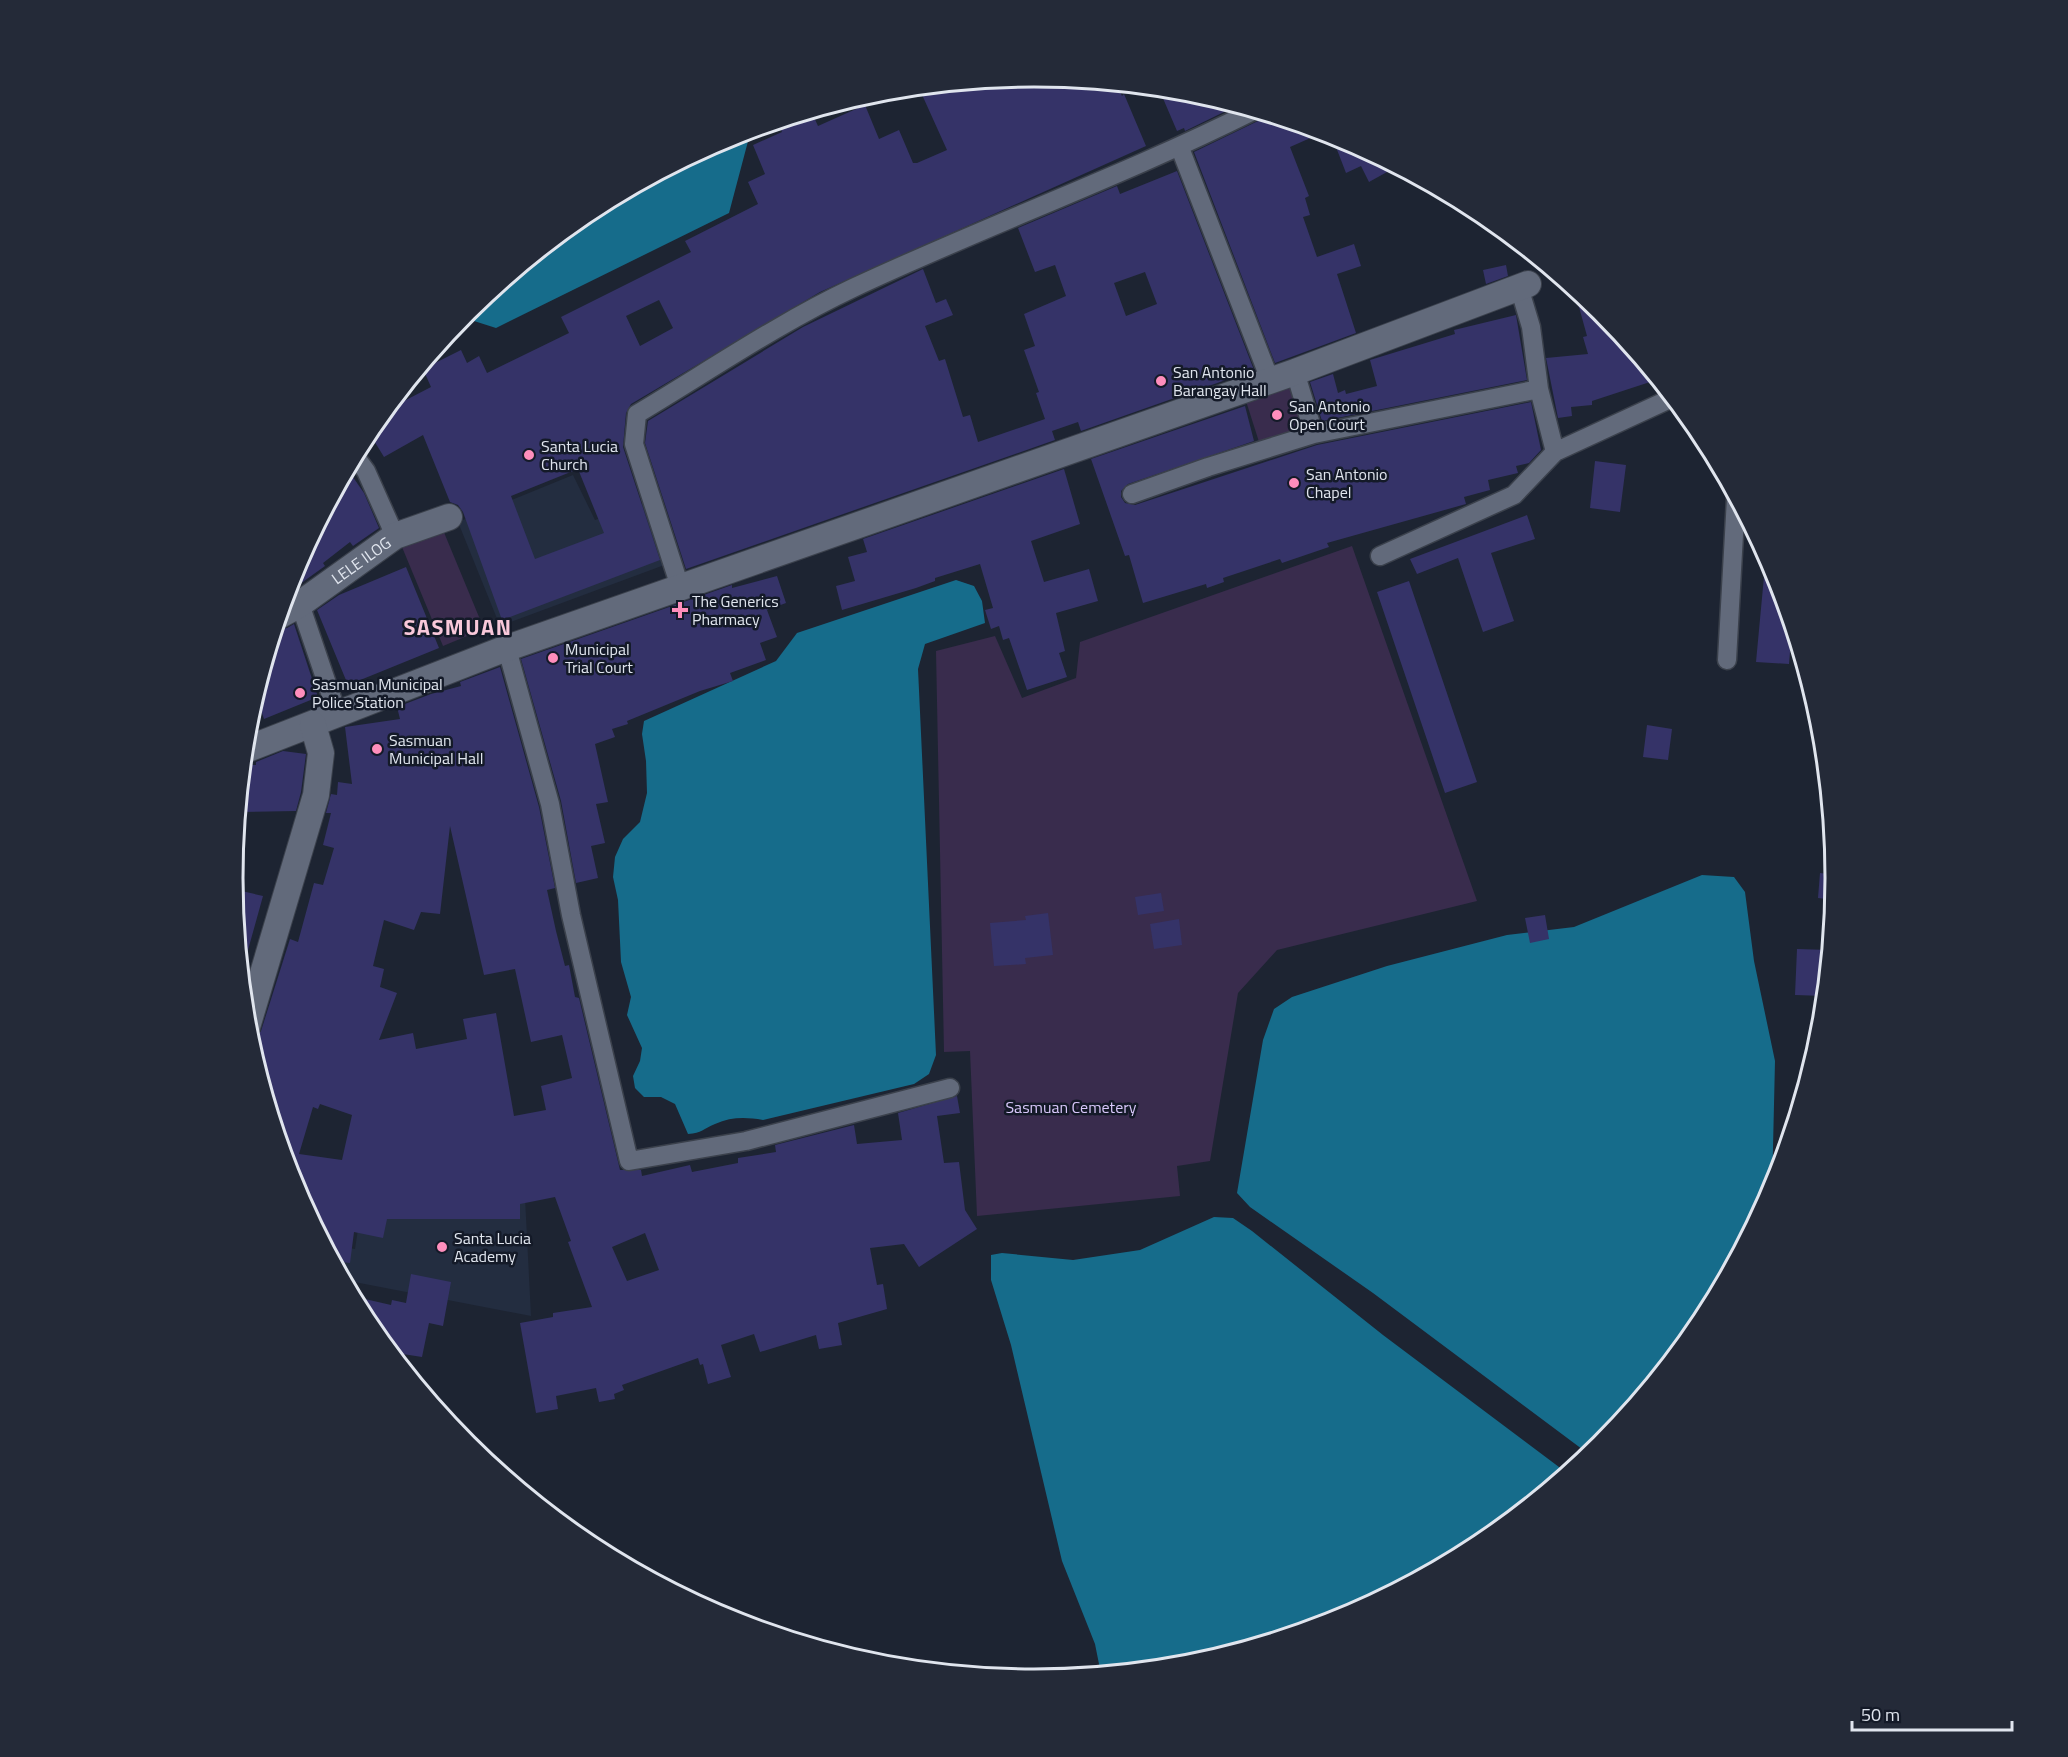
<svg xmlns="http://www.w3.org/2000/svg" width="2068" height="1757" font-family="'Titillium Web',sans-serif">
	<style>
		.built { fill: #232d40 }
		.green { fill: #392c4d }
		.water { fill: #166c8b }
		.building { fill: #353368; fill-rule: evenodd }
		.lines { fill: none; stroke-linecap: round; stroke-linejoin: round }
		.street-casing { stroke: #3b414c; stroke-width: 21 }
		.secondary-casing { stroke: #3b414c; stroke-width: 28 }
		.street { stroke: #626a7b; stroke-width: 18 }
		.secondary { stroke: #626a7b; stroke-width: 26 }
		.poi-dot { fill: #fe8ebc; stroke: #141a28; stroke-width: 2 }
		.labels { text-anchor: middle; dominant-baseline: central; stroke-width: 5; stroke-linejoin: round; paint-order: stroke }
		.poi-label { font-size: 16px; fill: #e0e5ee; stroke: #141a28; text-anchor: start }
		.street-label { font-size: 16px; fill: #e0e5ee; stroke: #141a28 }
		.park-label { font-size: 16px; fill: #d9c8fb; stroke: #141a28 }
		.district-label { font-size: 22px; font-weight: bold; letter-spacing: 1.5px; fill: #f9c8da; stroke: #141a28 }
		.rim { fill: none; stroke: #e0e5ee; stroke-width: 3 }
	</style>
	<rect width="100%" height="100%" fill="#1d2432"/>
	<!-- built -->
	<path class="built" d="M 573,475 L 595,520 L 646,503 L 667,564 L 500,626 L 458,522 Z
		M 524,1178 L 531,1316 L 344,1280 L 325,1244 L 355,1249 L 364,1190 Z"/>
	<!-- green -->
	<path class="green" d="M 1295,385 L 1309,430 L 1260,445 L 1246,401 Z
		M 443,530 L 484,629 L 443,646 L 402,547 Z
		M 1352,546 L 1477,901 L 1277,950 L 1238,993 L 1210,1161 L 1177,1166 L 1180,1196 L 977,1216 L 970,1051 L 944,1052 L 936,651 L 995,636 L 1022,698 L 1076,678 L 1080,642 Z"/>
	<!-- water -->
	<path class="water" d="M 751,130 L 729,213 L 496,328 L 474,321 L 450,331 L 467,311 L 589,211 L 727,137 Z
		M 956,580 L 974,586 L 982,601 L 985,623 L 925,644 L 918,669 L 936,1055 L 929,1074 L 914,1084 L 763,1120 C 745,1117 731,1117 715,1124 C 703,1129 702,1133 688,1134 L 675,1104 L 661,1097 L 644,1097 L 635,1088 L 633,1076 L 640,1061 L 642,1048 L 627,1015 L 631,997 L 621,962 L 618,900 L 613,877 L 615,857 L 623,839 L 640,822 L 647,793 L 646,761 L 642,734 L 644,721 L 776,661 L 797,633 Z
		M 1702,875 L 1734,877 L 1745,892 L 1754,961 L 1775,1061 L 1772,1191 L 1701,1324 L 1601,1446 L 1590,1455 L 1373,1293 L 1250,1207 L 1237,1193 L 1263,1040 L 1274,1009 L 1292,997 L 1387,966 L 1507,935 L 1574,927 Z
		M 1214,1217 L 1233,1218 L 1252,1231 L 1383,1335 L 1567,1473 L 1479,1546 L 1341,1620 L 1190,1665 L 1101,1674 L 1095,1644 L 1062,1561 L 1011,1345 L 991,1280 L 991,1255 L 1002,1253 L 1073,1260 L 1140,1250 Z"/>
	<!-- building -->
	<path class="building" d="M 1034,76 L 1117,85 L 1122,96 L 1124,94 L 1146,146 L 820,292 L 631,404 L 626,413 L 623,447 L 660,560 L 502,620 L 463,512 L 458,505 L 450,502 L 423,435 L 384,457 L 368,431 L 399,394 L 404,401 L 431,387 L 423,369 L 461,350 L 467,363 L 479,356 L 487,373 L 569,333 L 561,317 L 691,252 L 685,241 L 758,204 L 748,182 L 765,174 L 753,145 L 782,132 L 780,127 L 812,113 L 818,126 L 865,105 L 879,139 L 899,130 L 913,163 L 917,163 L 947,150 L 919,88 ZM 659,300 L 673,328 L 640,346 L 626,316 ZM 578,469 L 604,533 L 535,559 L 511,496 Z
		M 1159,89 L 1192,92 L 1196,103 L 1208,97 L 1222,101 L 1226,111 L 1185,131 L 1184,128 L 1177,131 Z
		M 1265,115 L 1324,132 L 1290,147 L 1309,196 L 1305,198 L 1310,215 L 1303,217 L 1317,257 L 1354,244 L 1361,266 L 1337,274 L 1356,333 L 1275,363 L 1194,152 L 1258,121 Z
		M 1331,134 L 1341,138 L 1396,167 L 1369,182 L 1361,166 L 1346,173 Z
		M 1177,171 L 1254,370 L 1081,431 L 1078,422 L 1052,431 L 1055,440 L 686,569 L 645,443 L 648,421 L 803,327 L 923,269 L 936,303 L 946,299 L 953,315 L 925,326 L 939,361 L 945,359 L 963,417 L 970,415 L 978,442 L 1045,419 L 1036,393 L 1039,392 L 1024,350 L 1035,346 L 1024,314 L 1066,296 L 1055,265 L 1035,272 L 1018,228 L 1117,186 L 1120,194 ZM 1145,272 L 1157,304 L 1126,316 L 1114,283 Z
		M 1506,265 L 1508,276 L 1486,284 L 1483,270 Z
		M 1574,289 L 1601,312 L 1654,375 L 1649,377 L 1650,382 L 1592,401 L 1592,405 L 1571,407 L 1572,416 L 1558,418 L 1546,358 L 1588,354 L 1583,337 L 1587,336 Z
		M 1516,315 L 1527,380 L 1322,421 L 1310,382 L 1333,374 L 1338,393 L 1345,390 L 1346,394 L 1377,386 L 1370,360 L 1455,334 L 1454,330 Z
		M 1531,402 L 1541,450 L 1529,463 L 1516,466 L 1518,473 L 1488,480 L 1490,490 L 1464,497 L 1466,504 L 1327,543 L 1329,547 L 1282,563 L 1280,559 L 1223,578 L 1224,582 L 1207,588 L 1206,584 L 1143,603 L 1129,555 L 1125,556 L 1091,459 L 1245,406 L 1254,441 L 1128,484 L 1121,491 L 1121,497 L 1125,503 L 1135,505 L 1317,445 Z
		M 1595,461 L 1626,465 L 1620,512 L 1590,508 Z
		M 1064,469 L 1080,524 L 1031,541 L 1044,582 L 1089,569 L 1098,601 L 1056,613 L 1065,651 L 1059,653 L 1067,677 L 1027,690 L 1009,638 L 1003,640 L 999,626 L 991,629 L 985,610 L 993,608 L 980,564 L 935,578 L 935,581 L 916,588 L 842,610 L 836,586 L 855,581 L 848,557 L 867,552 L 863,539 Z
		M 348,470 L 364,493 L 379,528 L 353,546 L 350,542 L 323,563 L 325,566 L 286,594 L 293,571 Z
		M 1527,515 L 1535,539 L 1491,553 L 1514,621 L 1483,632 L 1458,558 L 1417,574 L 1410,559 Z
		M 1766,555 L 1775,572 L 1792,627 L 1789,664 L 1756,662 Z
		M 406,567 L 439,648 L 348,685 L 317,610 L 339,595 Z
		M 777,576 L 786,603 L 767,610 L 777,637 L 760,643 L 766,660 L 730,673 L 733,681 L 700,691 L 627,721 L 628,724 L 612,729 L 615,737 L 595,744 L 608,802 L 596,804 L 605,843 L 591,846 L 598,878 L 576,883 L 561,801 L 521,659 L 732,585 L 732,588 Z
		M 1409,581 L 1477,782 L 1445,793 L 1377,592 Z
		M 294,624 L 318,697 L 264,719 L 256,695 L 276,629 L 287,628 Z
		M 500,667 L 539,807 L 555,888 L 547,890 L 556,931 L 565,966 L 569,965 L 575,997 L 579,998 L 620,1170 L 641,1170 L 642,1176 L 690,1165 L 692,1172 L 738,1163 L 738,1158 L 776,1152 L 775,1145 L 854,1125 L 857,1144 L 902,1140 L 898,1113 L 957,1096 L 960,1113 L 937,1116 L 944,1163 L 959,1162 L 965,1210 L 977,1229 L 919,1267 L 904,1244 L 870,1248 L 877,1285 L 883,1284 L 887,1309 L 838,1323 L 842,1345 L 819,1349 L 816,1335 L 760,1352 L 754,1334 L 721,1345 L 731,1377 L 708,1384 L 703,1364 L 700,1365 L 698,1358 L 622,1385 L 624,1390 L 614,1394 L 615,1399 L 599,1402 L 596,1388 L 556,1396 L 558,1409 L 536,1413 L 520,1323 L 553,1317 L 553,1313 L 592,1307 L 568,1242 L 571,1241 L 555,1197 L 520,1204 L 520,1219 L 387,1219 L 383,1238 L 354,1232 L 350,1263 L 334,1261 L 293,1185 L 250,1045 L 261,1031 L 290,939 L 298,942 L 314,883 L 323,885 L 334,848 L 323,845 L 331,813 L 326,813 L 331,794 L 337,795 L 338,782 L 352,784 L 345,727 L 400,719 L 397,707 L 431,694 L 461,686 L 460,682 ZM 450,826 L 484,975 L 515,969 L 531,1042 L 562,1035 L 572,1078 L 541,1086 L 546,1110 L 514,1116 L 496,1013 L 463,1019 L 467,1039 L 416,1049 L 413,1033 L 379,1040 L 397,993 L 380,987 L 384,969 L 373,966 L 384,920 L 414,930 L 421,912 L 440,914 ZM 320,1104 L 352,1115 L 342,1160 L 299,1154 L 313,1107 L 318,1109 ZM 645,1233 L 659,1270 L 627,1281 L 612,1247 Z
		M 1647,725 L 1672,729 L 1668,760 L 1643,757 Z
		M 283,751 L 306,754 L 301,792 L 296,811 L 239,812 L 243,765 L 256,765 L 256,762 Z
		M 1820,873 L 1836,875 L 1834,900 L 1818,898 Z
		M 233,889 L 263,896 L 243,968 L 241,968 Z
		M 1161,893 L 1164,911 L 1138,915 L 1135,897 Z
		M 1048,913 L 1053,955 L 1025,958 L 1026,964 L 994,966 L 990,923 L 1026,920 L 1025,916 Z
		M 1545,915 L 1549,939 L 1530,943 L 1525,918 Z
		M 1179,919 L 1182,945 L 1154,949 L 1150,924 Z
		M 1797,949 L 1829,950 L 1824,996 L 1795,995 Z
		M 411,1274 L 451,1282 L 443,1326 L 429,1323 L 422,1357 L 390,1352 L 367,1324 L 352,1296 L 391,1305 L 392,1300 L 406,1303 Z"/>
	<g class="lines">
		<defs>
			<path id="street" d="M 1180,148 L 1270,380
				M 1519,287 L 1531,327 L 1539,389 L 1555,452
				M 1295,372 L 1314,434
				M 355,456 L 366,471 L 395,536
				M 1132,494 L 1208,467 L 1314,434 L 1539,389
				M 1380,556 L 1514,495 L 1555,452 L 1672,398
				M 680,587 L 634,444 L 637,414 C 709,371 777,324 853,288 C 985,226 1123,176 1253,111
				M 300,604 L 338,716
				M 507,649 L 550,804 L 571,915 L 629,1161 L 746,1141 L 950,1088
				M 1727,660 L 1736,498"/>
			<g id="secondary">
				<path id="s1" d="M 280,615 L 300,604 L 395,536 L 449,517"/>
				<path d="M 245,750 L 499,651 L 1295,372 L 1528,284"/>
				<path d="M 247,1027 L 316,795 L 321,753 L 313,725"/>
			</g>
		</defs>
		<!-- street casing -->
		<use href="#street" class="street-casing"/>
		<!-- secondary casing -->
		<use href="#secondary" class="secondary-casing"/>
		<!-- street -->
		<use href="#street" class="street"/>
		<!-- secondary -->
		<use href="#secondary" class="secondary"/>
	</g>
	<!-- markers -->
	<g class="poi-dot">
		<circle cx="1161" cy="381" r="6"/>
		<circle cx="1277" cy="415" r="6"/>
		<circle cx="529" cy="455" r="6"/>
		<circle cx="1294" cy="483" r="6"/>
		<path d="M677 601h6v6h6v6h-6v6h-6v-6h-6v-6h6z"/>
		<circle cx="553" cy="658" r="6"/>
		<circle cx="300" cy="693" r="6"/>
		<circle cx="377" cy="749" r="6"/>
		<circle cx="442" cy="1247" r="6"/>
	</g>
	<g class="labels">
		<!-- poi labels -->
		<g class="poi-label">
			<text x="1173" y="372">San Antonio<tspan x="1173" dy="18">Barangay Hall</tspan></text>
			<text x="1289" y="406">San Antonio<tspan x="1289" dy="18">Open Court</tspan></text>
			<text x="541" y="446">Santa Lucia<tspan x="541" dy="18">Church</tspan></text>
			<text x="1306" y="474">San Antonio<tspan x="1306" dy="18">Chapel</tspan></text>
			<text x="692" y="601">The Generics<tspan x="692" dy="18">Pharmacy</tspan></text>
			<text x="565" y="649">Municipal<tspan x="565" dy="18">Trial Court</tspan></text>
			<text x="312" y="684">Sasmuan Municipal<tspan x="312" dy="18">Police Station</tspan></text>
			<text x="389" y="740">Sasmuan<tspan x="389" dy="18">Municipal Hall</tspan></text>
			<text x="454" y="1238">Santa Lucia<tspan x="454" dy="18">Academy</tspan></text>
		</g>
		<!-- street labels -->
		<g class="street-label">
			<text stroke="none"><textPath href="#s1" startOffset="98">LELE ILOG</textPath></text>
		</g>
		<!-- park labels -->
		<g class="park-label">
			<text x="1071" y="1107">Sasmuan Cemetery</text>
		</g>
		<!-- district labels -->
		<g class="district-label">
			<text x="458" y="627">SASMUAN</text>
		</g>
	</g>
	<!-- crop -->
	<path d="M0 0H2068V1757H0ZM243 878a791 791 0 1 1 1582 0a791 791 0 1 1-1582 0Z" fill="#242a38" fill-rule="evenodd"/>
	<path class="rim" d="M243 878a791 791 0 1 1 1582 0a791 791 0 1 1-1582 0Z"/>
	<!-- scale -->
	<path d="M1852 1721v9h160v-9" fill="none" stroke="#e0e5ee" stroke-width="3"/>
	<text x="1861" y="1721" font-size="18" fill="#e0e5ee" stroke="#141a28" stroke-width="4.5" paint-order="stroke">50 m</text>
</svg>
